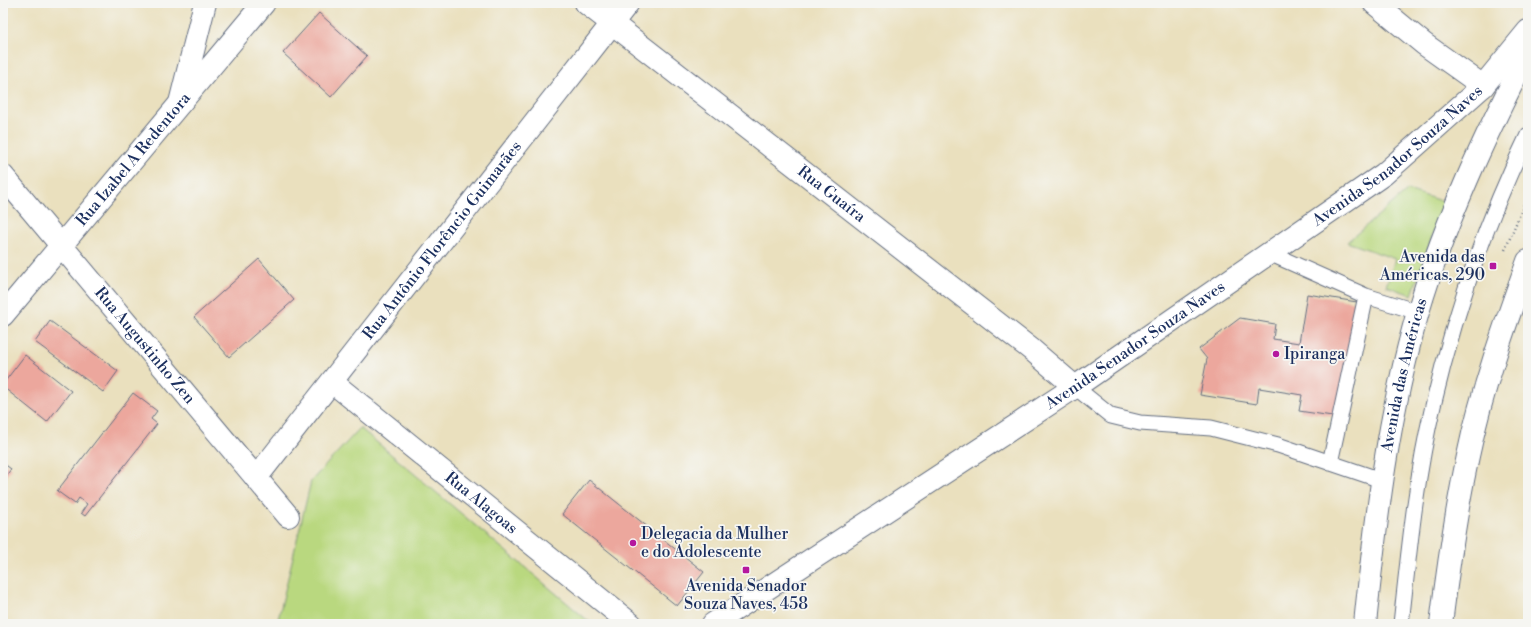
<svg xmlns="http://www.w3.org/2000/svg" width="1531" height="627" font-family="'Libre Bodoni',serif">
	<style>
		.green { fill: #b9d87f; stroke: #6a846e }
		.building { fill: #eca79d }
		.lines { fill: none; stroke-linecap: round; stroke-linejoin: round }
		.service-casing { stroke: #636d80; stroke-width: 17 }
		.minor-casing { stroke: #636d80; stroke-width: 24 }
		.secondary-casing { stroke: #636d80; stroke-width: 24 }
		.primary-casing { stroke: #636d80; stroke-width: 24 }
		.path { stroke: #636d80; stroke-width: 2.5; stroke-dasharray: 1 3; stroke-linecap: butt }
		.service { stroke: #fff; stroke-width: 15 }
		.minor { stroke: #fff; stroke-width: 22 }
		.secondary { stroke: #fff; stroke-width: 22 }
		.primary { stroke: #fff; stroke-width: 22 }
		.poi-dot { fill: #b5179e; stroke: #f6f6f2; stroke-width: 1.5 }
		.labels { text-anchor: middle; dominant-baseline: central; stroke-width: 3.5; stroke-linejoin: round; paint-order: stroke }
		.street-label { font-size: 16px; fill: #1b2f5e; stroke: #f6f6f2 }
		.poi-label { font-size: 16px; fill: #1b2f5e; stroke: #f6f6f2; text-anchor: start }
	</style>
	<rect width="100%" height="100%" fill="#f6f6f2"/>
	<filter id="ink" filterUnits="userSpaceOnUse"><feTurbulence type="fractalNoise" baseFrequency=".025" numOctaves="2"/><feDisplacementMap in="SourceGraphic" scale="8" xChannelSelector="R" yChannelSelector="G"/><feConvolveMatrix kernelMatrix="1 2 1 2 8 2 1 2 1" color-interpolation-filters="sRGB"/></filter>
	<filter id="wash" filterUnits="userSpaceOnUse"><feTurbulence type="fractalNoise" baseFrequency=".012" numOctaves="4" result="noise"/><feDisplacementMap in="SourceGraphic" scale="16" xChannelSelector="R" yChannelSelector="G"/><feGaussianBlur stdDeviation="0.9" result="paint"/><feColorMatrix in="noise" values="0 0 0 0 0 0 0 0 0 0 0 0 0 0 0 0 0 1.4 0 .05"/><feComposite in="paint" operator="in"/></filter>
	<g filter="url(#wash)">
		<rect width="100%" height="100%" fill="#eae0be"/>
		<!-- green -->
		<path class="green" d="M 1408,190 L 1444,202 L 1412,295 L 1386,286 L 1395,259 L 1347,242 Z
			M 360,428 L 592,624 L 277,624 L 311,481 Z"/>
		<g id="blocks">
			<!-- building -->
			<path class="building" d="M 319,13 L 367,56 L 331,97 L 283,53 Z
				M 259,259 L 294,300 L 229,357 L 194,317 Z
				M 1307,294 L 1357,302 L 1339,417 L 1299,411 L 1302,395 L 1259,388 L 1257,404 L 1200,395 L 1207,359 L 1199,349 L 1240,318 L 1275,324 L 1273,339 L 1299,343 Z
				M 50,321 L 118,371 L 103,392 L 35,342 Z
				M 25,355 L 71,391 L 47,422 L 3,387 L 3,384 Z
				M 133,393 L 157,411 L 151,419 L 157,424 L 85,516 L 81,513 L 87,504 L 79,498 L 75,504 L 57,491 Z
				M 3,463 L 11,469 L 3,480 Z
				M 589,480 L 704,572 L 677,606 L 562,514 Z"/>
		</g>
	</g>
	<g filter="url(#ink)">
		<use href="#blocks" fill-opacity="0" stroke="#636d80" stroke-width="1"/>
		<g class="lines">
			<defs>
				<path id="service" d="M 1269,253 L 1366,296 L 1418,312
					M 1075,387 L 1111,416 L 1140,423 L 1211,428 L 1278,445 L 1381,480
					M 1330,463 L 1366,296
					M 1401,624 C 1409,551 1416,477 1433,406 C 1455,312 1486,221 1528,135"/>
				<g id="minor">
					<path id="s1" d="M 586,3 L 1032,350 L 1075,387"/>
					<path d="M 1374,3 L 1424,44 L 1483,86"/>
					<path d="M 180,103 L 205,3"/>
					<path id="s2" d="M 3,176 L 288,516"/>
					<path id="s3" d="M 332,382 L 631,624"/>
					<path id="s4" d="M 256,478 L 628,3"/>
				</g>
				<g id="secondary">
					<path id="s5" d="M 3,315 L 264,3"/>
					<path id="s6" d="M 713,624 L 1075,387 L 1384,174 L 1483,86 L 1528,31"/>
				</g>
				<g id="primary">
					<path id="s7" d="M 1365,624 C 1376,517 1388,416 1418,312 C 1445,221 1485,136 1528,52"/>
					<path d="M 1441,624 C 1448,567 1456,511 1468,456 C 1482,389 1505,325 1528,261"/>
				</g>
			</defs>
			<!-- service casing -->
			<use href="#service" class="service-casing"/>
			<!-- minor casing -->
			<use href="#minor" class="minor-casing"/>
			<!-- secondary casing -->
			<use href="#secondary" class="secondary-casing"/>
			<!-- primary casing -->
			<use href="#primary" class="primary-casing"/>
			<!-- path -->
			<path class="path" d="M 1505,250 L 1528,195"/>
			<!-- service -->
			<use href="#service" class="service"/>
			<!-- minor -->
			<use href="#minor" class="minor"/>
			<!-- secondary -->
			<use href="#secondary" class="secondary"/>
			<!-- primary -->
			<use href="#primary" class="primary"/>
		</g>
	</g>
	<!-- markers -->
	<g class="poi-dot">
		<rect x="1489" y="262" width="8" height="8" rx="2"/>
		<circle cx="1276" cy="354" r="4"/>
		<circle cx="633" cy="543" r="4"/>
		<rect x="742" y="566" width="8" height="8" rx="2"/>
	</g>
	<g class="labels">
		<!-- street labels -->
		<g class="street-label">
			<text stroke="none"><textPath href="#s6" startOffset="830">Avenida Senador Souza Naves</textPath></text>
			<text stroke="none"><textPath href="#s5" startOffset="203">Rua Izabel A Redentora</textPath></text>
			<text stroke="none"><textPath href="#s1" startOffset="311">Rua Guaíra</textPath></text>
			<text stroke="none"><textPath href="#s4" startOffset="302">Rua Antônio Florêncio Guimarães</textPath></text>
			<text stroke="none"><textPath href="#s6" startOffset="506">Avenida Senador Souza Naves</textPath></text>
			<text stroke="none"><textPath href="#s2" startOffset="221">Rua Augustinho Zen</textPath></text>
			<text stroke="none"><textPath href="#s7" startOffset="252">Avenida das Américas</textPath></text>
			<text stroke="none"><textPath href="#s3" startOffset="192">Rua Alagoas</textPath></text>
		</g>
		<!-- poi labels -->
		<g class="poi-label">
			<text x="1485" y="257" text-anchor="end">Avenida das<tspan x="1485" dy="18">Américas, 290</tspan></text>
			<text x="1284" y="354">Ipiranga</text>
			<text x="641" y="534">Delegacia da Mulher<tspan x="641" dy="18">e do Adolescente</tspan></text>
			<text x="746" y="586" text-anchor="middle">Avenida Senador<tspan x="746" dy="18">Souza Naves, 458</tspan></text>
		</g>
	</g>
	<!-- margin -->
	<rect width="1531" height="627" fill="none" stroke="#f6f6f2" stroke-width="16"/>
</svg>
